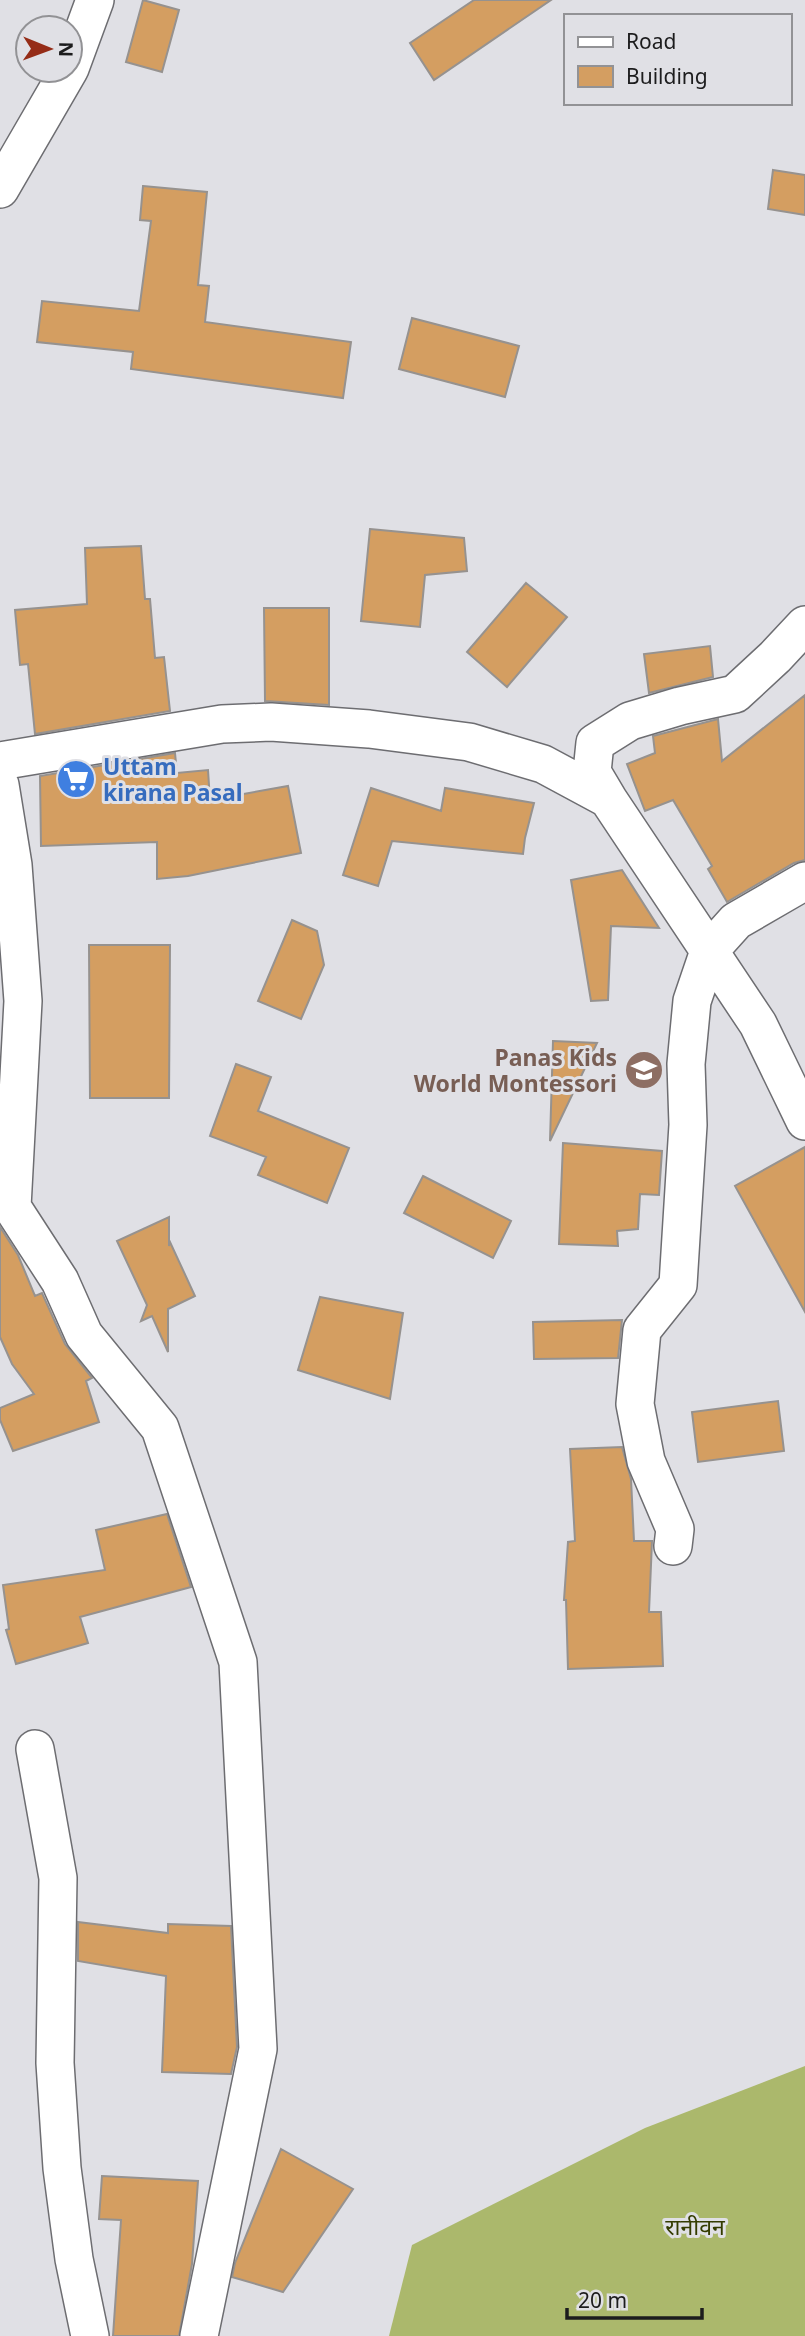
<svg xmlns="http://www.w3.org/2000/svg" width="805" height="2336" font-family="'Noto Sans','Noto Sans Devanagari',sans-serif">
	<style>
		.forest { fill: #abb86c }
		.building { fill: #d49e61; stroke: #96928f; stroke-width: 2 }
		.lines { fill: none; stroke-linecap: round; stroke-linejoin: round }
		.street-casing { stroke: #6d6d71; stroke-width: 40 }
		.street { stroke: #fff; stroke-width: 37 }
		.labels { text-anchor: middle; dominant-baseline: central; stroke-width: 6; stroke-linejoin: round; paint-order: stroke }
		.shop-label { font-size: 23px; font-weight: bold; fill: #366cbe; stroke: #e0e0e5; text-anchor: start }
		.education-label { font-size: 23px; font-weight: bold; fill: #785e54; stroke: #e0e0e5; text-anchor: end }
		.park-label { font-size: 23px; fill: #343c00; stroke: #e0e0e5 }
	</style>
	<rect width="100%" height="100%" fill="#e0e0e5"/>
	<!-- forest -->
	<path class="forest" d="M 805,2066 L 805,2336 L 389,2336 L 412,2245 L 645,2128 Z"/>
	<!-- building -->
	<path class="building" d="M 143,0 L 179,10 L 162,72 L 126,62 Z
		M 474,0 L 551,0 L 434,80 L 410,43 Z
		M 773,170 L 805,175 L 805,215 L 768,209 Z
		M 143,186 L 207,192 L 198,285 L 209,286 L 205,322 L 351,342 L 343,398 L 131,369 L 133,352 L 37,342 L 42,301 L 139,311 L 151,221 L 140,220 Z
		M 412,318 L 519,346 L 505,397 L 399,369 Z
		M 370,529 L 464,538 L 467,571 L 425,575 L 420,627 L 361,621 Z
		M 141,546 L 145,599 L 150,599 L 155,658 L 164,657 L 170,711 L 35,734 L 28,664 L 20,665 L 15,610 L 87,604 L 85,548 Z
		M 526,583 L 567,617 L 507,687 L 467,652 Z
		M 264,608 L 329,608 L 329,705 L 265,701 Z
		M 710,646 L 713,677 L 649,693 L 644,654 Z
		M 805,695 L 805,860 L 794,863 L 727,902 L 708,869 L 712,866 L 673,800 L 645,811 L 627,764 L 655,753 L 653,736 L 718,719 L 722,761 Z
		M 175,753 L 177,773 L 208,770 L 210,800 L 288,786 L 301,853 L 188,876 L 157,879 L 157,842 L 41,846 L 40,776 Z
		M 371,788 L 441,811 L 445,788 L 534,803 L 525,838 L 523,854 L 392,841 L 378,886 L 343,875 Z
		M 622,870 L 659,928 L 611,926 L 608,1000 L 591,1001 L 571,880 Z
		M 292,920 L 317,931 L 324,965 L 301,1019 L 258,1001 Z
		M 89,945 L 170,945 L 169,1098 L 90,1098 Z
		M 553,1041 L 597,1043 L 550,1141 Z
		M 236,1064 L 271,1077 L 258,1111 L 349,1148 L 327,1203 L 258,1175 L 266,1157 L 210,1136 Z
		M 563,1143 L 662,1151 L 659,1195 L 640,1194 L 638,1229 L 617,1231 L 618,1246 L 559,1244 Z
		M 805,1147 L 805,1312 L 735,1186 Z
		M 423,1176 L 511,1221 L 493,1258 L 404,1213 Z
		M 169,1217 L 169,1246 L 170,1242 L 195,1296 L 168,1309 L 168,1352 L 152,1316 L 141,1321 L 147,1305 L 117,1241 Z
		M 0,1227 L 18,1255 L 35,1296 L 42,1293 L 65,1344 L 92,1378 L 86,1381 L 99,1422 L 13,1451 L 0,1420 L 0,1408 L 34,1394 L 12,1364 L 0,1337 Z
		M 320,1297 L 403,1313 L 390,1399 L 298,1370 Z
		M 622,1320 L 618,1358 L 534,1359 L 533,1322 Z
		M 778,1401 L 784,1451 L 698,1462 L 692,1412 Z
		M 622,1447 L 631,1479 L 634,1541 L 652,1541 L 649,1612 L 661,1612 L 663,1666 L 568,1669 L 566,1600 L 564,1600 L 568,1542 L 575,1541 L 570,1449 Z
		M 167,1514 L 191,1587 L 80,1617 L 88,1643 L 16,1664 L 6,1630 L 9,1629 L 3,1585 L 105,1570 L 96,1530 Z
		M 78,1922 L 168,1933 L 168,1924 L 231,1926 L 237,2047 L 231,2074 L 162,2072 L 166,1976 L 78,1961 Z
		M 281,2149 L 353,2189 L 283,2292 L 232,2277 L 235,2263 Z
		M 102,2176 L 198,2181 L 192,2264 L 179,2336 L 113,2336 L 121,2220 L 99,2219 Z"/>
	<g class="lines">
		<defs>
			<path id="street" d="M 70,68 L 95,0
				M 0,189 L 69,70
				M 0,761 L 222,724 L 271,722 L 369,729 L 469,742 L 543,764 L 608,799 L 758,1024 L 805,1121
				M 0,785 L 13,865 L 23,1001 L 12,1207
				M 608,799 L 592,772 L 595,743 L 630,721 L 680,706 L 735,694 L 775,657 L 805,625
				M 12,1207 L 60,1281 L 84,1335 L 160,1428 L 238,1662 L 258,2049 L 199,2336
				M 673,1546 L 675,1529 L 646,1461 L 635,1404 L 642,1330 L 678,1285 L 688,1125 L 686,1064 L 692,1001 L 709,951 L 736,921 L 805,881
				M 35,1749 L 58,1878 L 55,2063 L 62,2168 L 74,2259 L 90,2336"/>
		</defs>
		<!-- street casing -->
		<use href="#street" class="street-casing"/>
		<!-- street -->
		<use href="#street" class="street"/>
	</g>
	<!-- icons -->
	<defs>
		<symbol id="supermarket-disc" viewBox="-11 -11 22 22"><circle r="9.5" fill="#3f7fe0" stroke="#e0e0e5"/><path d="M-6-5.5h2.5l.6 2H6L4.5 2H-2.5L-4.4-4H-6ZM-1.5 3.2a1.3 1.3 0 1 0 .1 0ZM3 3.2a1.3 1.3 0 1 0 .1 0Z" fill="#fff"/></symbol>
		<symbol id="school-disc" viewBox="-11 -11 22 22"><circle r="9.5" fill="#8d6e63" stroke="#e0e0e5"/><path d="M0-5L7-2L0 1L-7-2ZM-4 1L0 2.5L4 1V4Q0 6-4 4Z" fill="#fff"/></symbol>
	</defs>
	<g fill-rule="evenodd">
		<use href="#supermarket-disc" x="54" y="757" width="44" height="44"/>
		<use href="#school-disc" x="622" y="1048" width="44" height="44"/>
	</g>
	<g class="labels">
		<!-- shop labels -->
		<g class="shop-label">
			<text x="103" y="766">Uttam<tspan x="103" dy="26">kirana Pasal</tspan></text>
		</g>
		<!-- education labels -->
		<g class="education-label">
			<text x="617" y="1057">Panas Kids<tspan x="617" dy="26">World Montessori</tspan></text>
		</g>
		<!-- park labels -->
		<g class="park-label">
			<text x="695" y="2226">रानीवन</text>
		</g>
	</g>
	<!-- legend -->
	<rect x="564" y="14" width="228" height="91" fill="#e0e0e5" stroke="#929295" stroke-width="2"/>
	<rect x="578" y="37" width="35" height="10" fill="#ffffff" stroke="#929295" stroke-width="2"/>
	<text x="626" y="49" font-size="21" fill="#1c1c1d">Road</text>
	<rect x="578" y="66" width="35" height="21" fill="#d49e61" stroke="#929295" stroke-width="2"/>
	<text x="626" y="84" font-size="21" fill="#1c1c1d">Building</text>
	<!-- north arrow -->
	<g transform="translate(49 49) rotate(91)"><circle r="33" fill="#e0e0e5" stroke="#929295" stroke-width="2"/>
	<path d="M0-5L12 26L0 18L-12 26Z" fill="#952c17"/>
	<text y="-10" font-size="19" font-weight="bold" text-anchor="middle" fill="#1c1c1d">N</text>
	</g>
	<!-- scale -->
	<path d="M567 2308v10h135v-10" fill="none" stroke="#1c1c1d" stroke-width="3.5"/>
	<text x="578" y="2308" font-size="21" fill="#1c1c1d" stroke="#e0e0e5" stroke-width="5" paint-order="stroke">20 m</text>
</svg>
